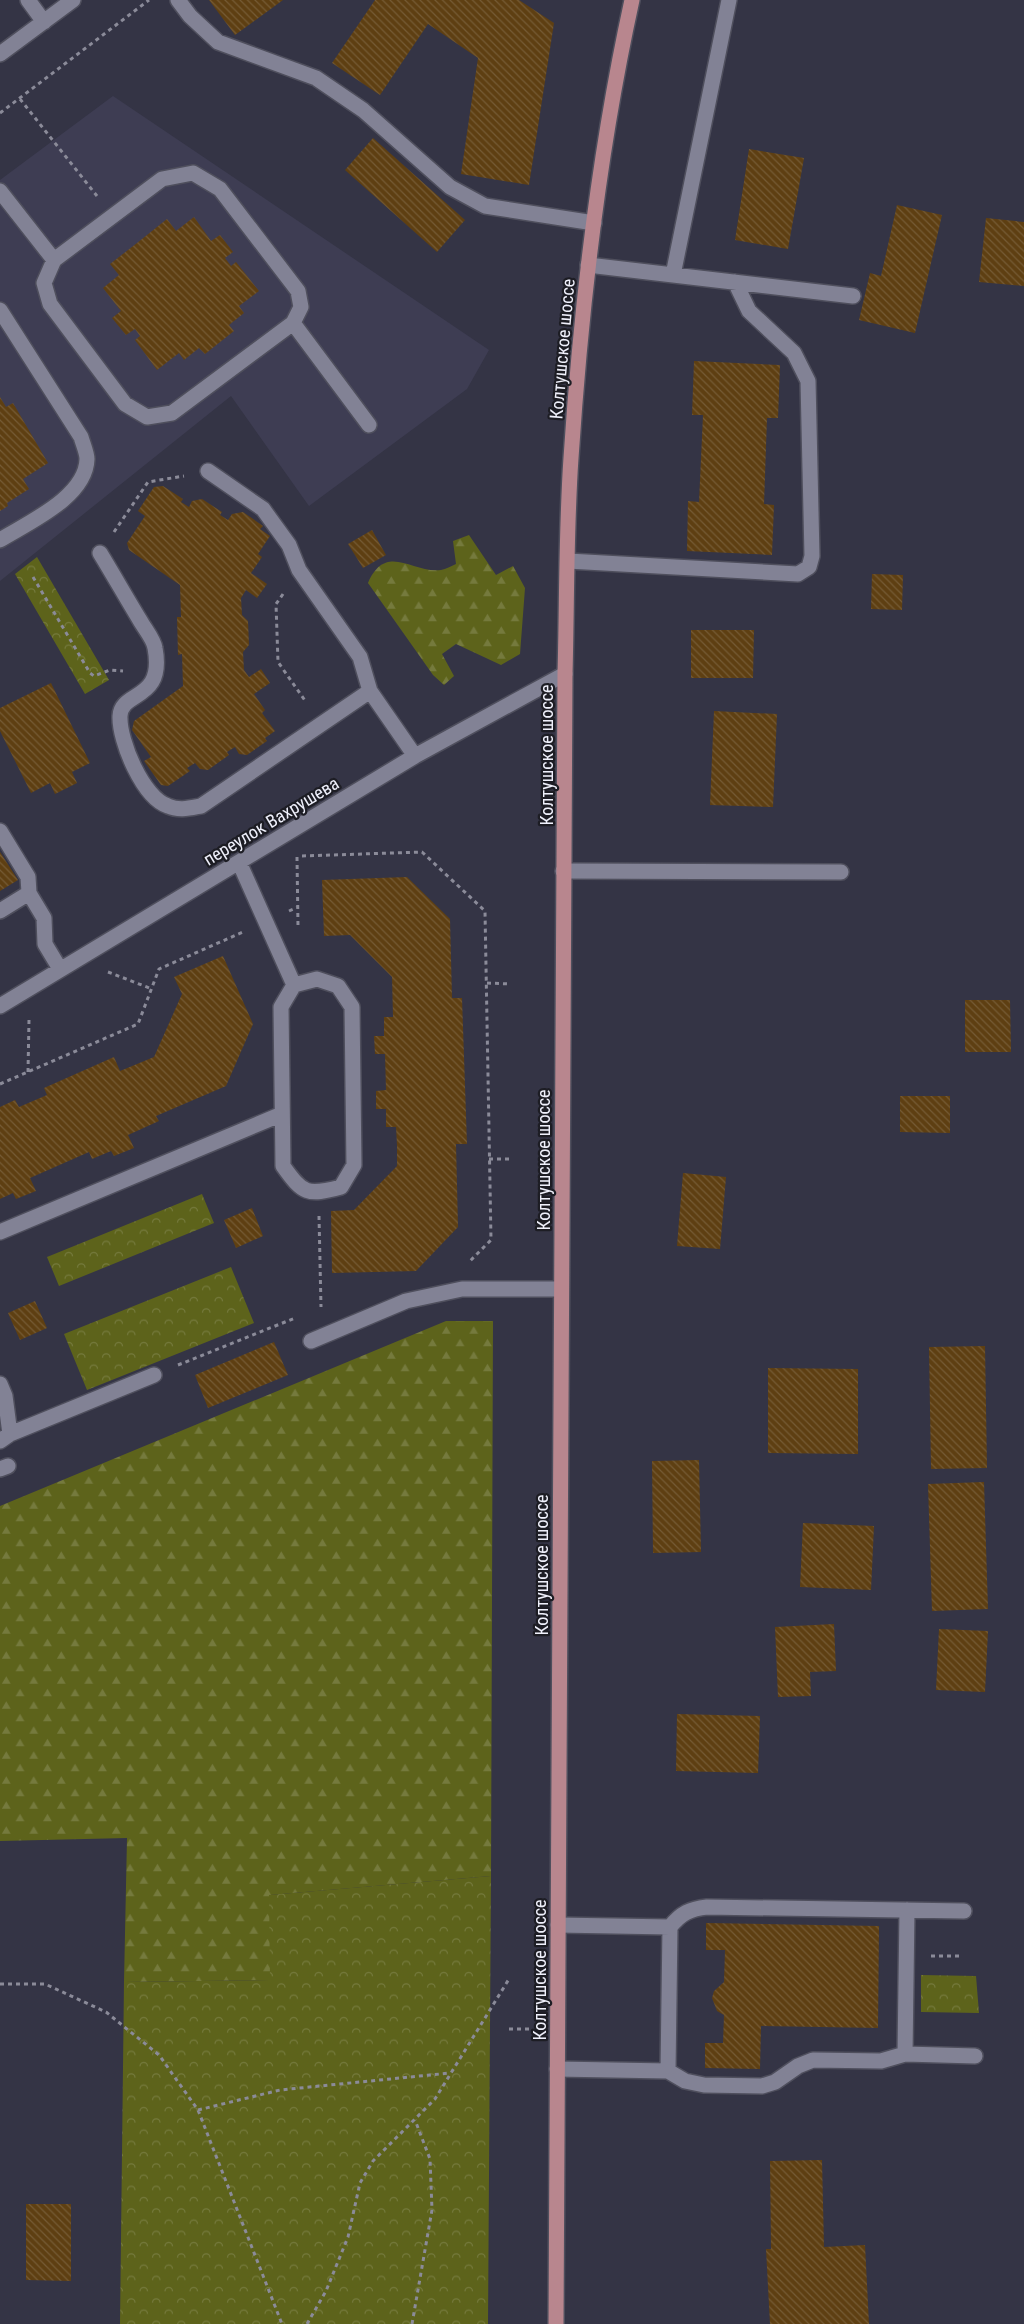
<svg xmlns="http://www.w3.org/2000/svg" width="1024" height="2324" font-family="'Roboto Condensed',sans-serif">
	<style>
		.built { fill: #3e3d53 }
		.forest { fill: url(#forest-firs) }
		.park { fill: url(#park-crowns) }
		.building { fill: url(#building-back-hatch) }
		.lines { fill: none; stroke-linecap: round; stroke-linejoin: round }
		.minor-casing { stroke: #4f4f5d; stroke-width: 18 }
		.major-casing { stroke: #4f4f5d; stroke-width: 18 }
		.path { stroke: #8b8b99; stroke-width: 3; stroke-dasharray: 4 4; stroke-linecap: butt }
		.minor { stroke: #828295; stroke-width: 15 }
		.major { stroke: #b8868e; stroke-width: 15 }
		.labels { text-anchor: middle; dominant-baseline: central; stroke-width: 4.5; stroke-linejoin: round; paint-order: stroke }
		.street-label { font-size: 18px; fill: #eff0fb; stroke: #1d1d24 }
	</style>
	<defs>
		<pattern id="forest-firs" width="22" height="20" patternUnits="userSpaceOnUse" patternTransform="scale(1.25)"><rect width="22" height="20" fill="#5d631b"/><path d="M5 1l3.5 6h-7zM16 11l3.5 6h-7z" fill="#757a3d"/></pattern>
		<pattern id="park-crowns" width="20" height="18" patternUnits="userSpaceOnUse" patternTransform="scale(1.25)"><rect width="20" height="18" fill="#5d631b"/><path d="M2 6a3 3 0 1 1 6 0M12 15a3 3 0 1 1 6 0" fill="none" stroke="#757a3d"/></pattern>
		<pattern id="building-back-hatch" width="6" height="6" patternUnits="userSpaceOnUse" patternTransform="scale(1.25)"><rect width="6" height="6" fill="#5e3f12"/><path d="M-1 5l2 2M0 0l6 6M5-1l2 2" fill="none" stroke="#755b35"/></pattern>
	</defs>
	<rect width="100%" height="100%" fill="#343445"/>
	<!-- built -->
	<path class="built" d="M 113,96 L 489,350 L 467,389 L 309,506 L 231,396 L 0,581 L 0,180 Z"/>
	<!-- forest -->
	<path class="forest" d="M 469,535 L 496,575 L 513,566 L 525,588 L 520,654 L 501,665 L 456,644 L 442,654 L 454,676 L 444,685 L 433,675 L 368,583 C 386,541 413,574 441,570 C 446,569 451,566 456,564 L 453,541 Z
		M 446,1321 L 493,1321 L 491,1876 L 270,1895 L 270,1980 L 124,1982 L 127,1838 L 0,1841 L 0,1506 Z"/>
	<!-- park -->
	<path class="park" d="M 37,557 L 109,680 L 85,694 L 15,574 Z
		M 202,1194 L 214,1223 L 59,1286 L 47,1257 Z
		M 231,1267 L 254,1323 L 87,1390 L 64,1334 Z
		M 491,1876 L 488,2324 L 120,2324 L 124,1982 L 270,1980 L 269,1895 Z
		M 921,1975 L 976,1976 L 979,2013 L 921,2012 Z"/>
	<!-- building -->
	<path class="building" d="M 209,0 L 283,0 L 235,35 Z
		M 375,0 L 519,0 L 554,23 L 529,185 L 461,174 L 478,58 L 428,24 L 380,95 L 332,63 Z
		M 373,138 L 465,220 L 437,252 L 345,170 Z
		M 749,149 L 804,158 L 788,249 L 735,240 Z
		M 897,205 L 942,215 L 915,333 L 859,320 L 870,273 L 881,276 Z
		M 194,217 L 211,241 L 220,235 L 233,252 L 225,258 L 231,266 L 236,262 L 259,291 L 239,306 L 244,313 L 229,325 L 234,331 L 205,354 L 199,348 L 184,360 L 179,353 L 157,370 L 135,340 L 140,336 L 135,329 L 126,335 L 112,318 L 121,311 L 103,288 L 119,275 L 110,264 L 137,243 L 167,219 L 176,231 Z
		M 986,218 L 1024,222 L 1024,286 L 979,282 Z
		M 694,361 L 780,365 L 778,418 L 767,418 L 764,504 L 774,505 L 772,555 L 687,551 L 688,501 L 699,502 L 703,415 L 692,415 Z
		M 0,397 L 6,407 L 13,403 L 48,463 L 23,479 L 29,489 L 7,503 L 8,506 L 0,511 Z
		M 163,486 L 183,499 L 181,502 L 189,507 L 192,501 L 202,499 L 222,512 L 220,515 L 228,520 L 232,514 L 243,512 L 263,526 L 260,529 L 270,536 L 258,554 L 262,557 L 251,573 L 267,584 L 257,598 L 246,590 L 241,598 L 242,615 L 248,621 L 249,645 L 243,652 L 244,670 L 249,677 L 261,669 L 270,683 L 254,694 L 265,710 L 262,713 L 275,731 L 265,738 L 267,741 L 247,755 L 239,754 L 235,747 L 227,752 L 229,755 L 208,770 L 200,769 L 195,763 L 187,768 L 190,771 L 168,786 L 161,785 L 144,761 L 151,757 L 132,730 L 134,721 L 183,686 L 182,654 L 178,655 L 177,617 L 181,617 L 180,585 L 129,550 L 127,543 L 145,516 L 138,511 L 154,487 Z
		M 372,530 L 386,555 L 363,568 L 348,544 Z
		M 872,574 L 903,575 L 902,610 L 871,609 Z
		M 691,630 L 754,630 L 753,678 L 691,678 Z
		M 51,683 L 90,763 L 72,772 L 77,783 L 55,794 L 50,783 L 31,793 L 0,731 L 0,708 Z
		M 714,711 L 777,714 L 773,807 L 710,805 Z
		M 0,852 L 18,880 L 0,891 Z
		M 407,877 L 450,919 L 452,998 L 462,998 L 467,1144 L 456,1144 L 458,1227 L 416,1271 L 332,1273 L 331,1211 L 354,1210 L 397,1166 L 397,1145 L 396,1127 L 386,1127 L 386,1109 L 376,1109 L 376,1091 L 386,1090 L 385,1054 L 375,1054 L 374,1036 L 384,1036 L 384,1017 L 393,1017 L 392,977 L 350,935 L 324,936 L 322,880 Z
		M 223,956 L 253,1024 L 226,1086 L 156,1116 L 159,1121 L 128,1135 L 134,1148 L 114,1156 L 111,1151 L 92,1159 L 89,1152 L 30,1178 L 36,1191 L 16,1199 L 13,1193 L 0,1199 L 0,1107 L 15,1100 L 19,1107 L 47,1095 L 44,1088 L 114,1057 L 120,1071 L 154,1057 L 182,994 L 174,977 Z
		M 965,1000 L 1010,1000 L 1011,1052 L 965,1052 Z
		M 900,1096 L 950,1096 L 950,1133 L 900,1132 Z
		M 683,1173 L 726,1177 L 720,1249 L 677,1246 Z
		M 252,1208 L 263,1236 L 236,1248 L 224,1220 Z
		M 35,1301 L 47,1328 L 20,1340 L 8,1313 Z
		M 274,1342 L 288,1375 L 208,1408 L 195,1375 Z
		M 985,1346 L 987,1468 L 931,1469 L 929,1347 Z
		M 768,1368 L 858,1369 L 858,1454 L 768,1453 Z
		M 699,1460 L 701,1552 L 653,1553 L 652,1461 Z
		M 984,1482 L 988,1609 L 932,1611 L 928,1484 Z
		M 803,1523 L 874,1526 L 871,1590 L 800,1587 Z
		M 834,1624 L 836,1671 L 810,1672 L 811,1696 L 778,1697 L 775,1627 Z
		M 939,1629 L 988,1631 L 985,1692 L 936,1690 Z
		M 677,1714 L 760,1716 L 758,1773 L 676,1771 Z
		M 706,1923 L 879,1926 L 878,2028 L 761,2026 L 760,2069 L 705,2068 L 705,2043 L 723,2043 L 724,2015 L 717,2011 L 712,1998 L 714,1991 L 724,1982 L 725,1950 L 706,1950 Z
		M 822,2160 L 824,2247 L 865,2245 L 869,2324 L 770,2324 L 766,2249 L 771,2249 L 770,2161 Z
		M 26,2204 L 71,2204 L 71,2281 L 26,2280 Z"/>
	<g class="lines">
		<defs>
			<path id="minor" d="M 28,0 L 44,22
				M 178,0 L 190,16 L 218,42 L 316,78 L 363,110 L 450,187 L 485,206 L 594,223
				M 0,54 L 73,0
				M 193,173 L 220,189 L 298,291 L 301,307 L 293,323 L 172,413 L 147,417 L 125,404 L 50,304 L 44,283 L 54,260 L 162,179 Z
				M 0,191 L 54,260
				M 588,265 L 853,296
				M 673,275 L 729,0
				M 0,310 L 81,437 C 83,444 87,453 87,459 C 86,497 29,522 0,540
				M 293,323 L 369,425
				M 208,471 L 263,509 L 289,545 L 299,570 L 360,657 L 370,691 L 415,756
				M 100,553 C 114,576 127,599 141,622 C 145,629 154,640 155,648 C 165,702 121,690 120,716 C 119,741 143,798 168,806 C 179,811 190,808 201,806 L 370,691
				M 568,561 L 798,574 L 809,567 L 812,556 L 808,381 L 794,353 L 749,311 L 735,282
				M 0,831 L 28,877 L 29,893 L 44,918 L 45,944 L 60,969
				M 239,862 L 294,985
				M 563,871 L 841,872
				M 0,911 L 29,893
				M 317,979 L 338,986 L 352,1007 L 354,1165 L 341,1187 C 307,1196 303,1194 283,1166 L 281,1007 L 294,985 Z
				M 0,1006 L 415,756 L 565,674
				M 0,1232 L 282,1114
				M 311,1341 L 406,1301 L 462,1289 L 561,1289
				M 0,1384 L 5,1396 L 10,1434 L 0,1441
				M 10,1434 L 154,1375
				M 0,1469 L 8,1466
				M 558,1925 L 670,1927 C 681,1913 690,1909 707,1907 L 964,1911
				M 905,2054 L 907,1910
				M 557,2069 L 668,2071 L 685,2081 L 704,2085 L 762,2086 L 775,2082 L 798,2066 L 813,2060 L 881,2061 L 905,2054 L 975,2056
				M 668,2071 L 670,1927"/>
			<path id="major" d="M 556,2324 L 565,674 C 567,602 566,530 571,458 C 581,305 599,150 632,0"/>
		</defs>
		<!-- minor casing -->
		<use href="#minor" class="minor-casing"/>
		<!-- major casing -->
		<use href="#major" class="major-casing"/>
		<!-- path -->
		<path class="path" d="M 20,99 L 97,196
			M 0,113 L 149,0
			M 114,532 L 148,482 L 184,476
			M 33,577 L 90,673 L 94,676 L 110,670 L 123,671
			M 283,594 L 276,604 L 278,662 L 306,702
			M 302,856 L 422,852 L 485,911 L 491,1240 L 469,1262
			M 297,857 L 298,926
			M 289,911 L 298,907
			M 108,972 L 152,989
			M 487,983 L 510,984
			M 28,1072 L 29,1020
			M 0,1084 L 138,1024 L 159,969 L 243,932
			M 489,1159 L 511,1159
			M 319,1216 L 321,1307
			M 178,1365 L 295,1318
			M 931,1956 L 961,1956
			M 0,1984 L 45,1984 L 106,2012 L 159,2055 L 198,2110 L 282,2324
			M 509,2029 L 533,2029
			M 198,2110 L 280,2090 L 450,2073
			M 307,2324 L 326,2291 L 348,2237 L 360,2183 L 373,2161 L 435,2099 L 509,1979
			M 412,2324 L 432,2210 L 430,2159 L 415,2120"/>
		<!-- minor -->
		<use href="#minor" class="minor"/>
		<!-- major -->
		<use href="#major" class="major"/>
	</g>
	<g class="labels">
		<!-- street labels -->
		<g class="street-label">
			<text transform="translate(562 349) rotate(-85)">Колтушское шоссе</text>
			<text transform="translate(546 755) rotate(-90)">Колтушское шоссе</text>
			<text transform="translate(271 821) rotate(-31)">переулок Вахрушева</text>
			<text transform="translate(543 1160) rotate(-90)">Колтушское шоссе</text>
			<text transform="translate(541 1565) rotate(-90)">Колтушское шоссе</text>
			<text transform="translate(539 1970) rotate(-90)">Колтушское шоссе</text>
		</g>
	</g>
</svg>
